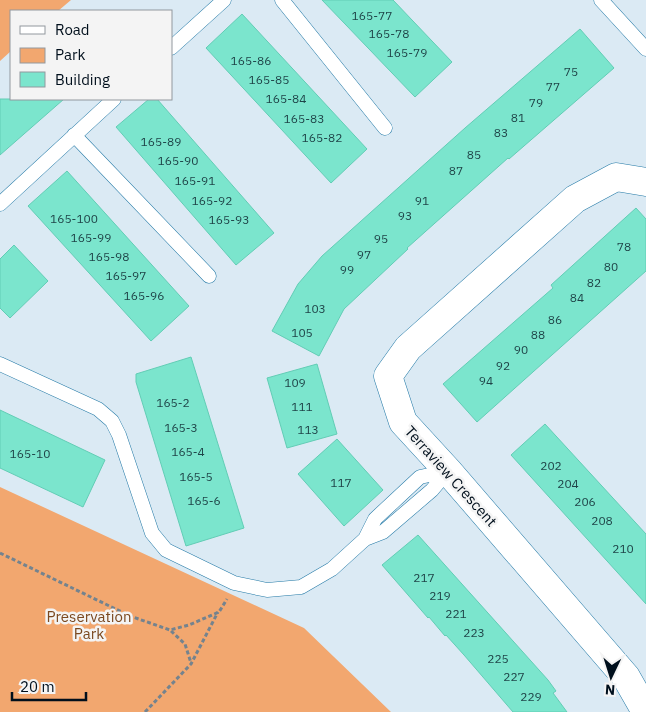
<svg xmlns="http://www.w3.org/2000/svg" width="646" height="712" font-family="'IBM Plex Sans',sans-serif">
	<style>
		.green { fill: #f2a76f }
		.building { fill: #7be5cd; stroke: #62cdb5 }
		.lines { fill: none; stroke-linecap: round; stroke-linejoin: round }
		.service-casing { stroke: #247aa7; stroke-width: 15 }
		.minor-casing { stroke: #247aa7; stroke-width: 29 }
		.path { stroke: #74838e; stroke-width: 3; stroke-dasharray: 4 2.5; stroke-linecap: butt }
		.service { stroke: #fff; stroke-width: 14 }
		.minor { stroke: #fff; stroke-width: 28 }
		.labels { text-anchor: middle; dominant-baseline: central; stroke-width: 5; stroke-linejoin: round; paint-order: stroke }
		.number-label { font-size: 12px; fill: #1f4448 }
		.street-label { font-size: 15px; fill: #000f1c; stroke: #f4f4f4 }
		.park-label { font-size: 15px; fill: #7b4920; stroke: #f4f4f4 }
	</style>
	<rect width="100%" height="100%" fill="#dbeaf4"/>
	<!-- green -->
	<path class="green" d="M 0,0 L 71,0 L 58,11 L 11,11 L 11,51 L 0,61 Z
		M 0,487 L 304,628 L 391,712 L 0,712 Z"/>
	<!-- building -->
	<path class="building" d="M 322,0 L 393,0 L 452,62 L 415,97 Z
		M 242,14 L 367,149 L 331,183 L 206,48 Z
		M 580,29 L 614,68 L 509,159 L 508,158 L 407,248 L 408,249 L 344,309 L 319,356 L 272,331 L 298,284 L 322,256 L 465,128 Z
		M 0,99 L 64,99 L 0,155 Z
		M 149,99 L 157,99 L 274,233 L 236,265 L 116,127 Z
		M 67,171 L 189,306 L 151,341 L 28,206 Z
		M 636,208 L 646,219 L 646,271 L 477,422 L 443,384 L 553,288 L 551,285 Z
		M 14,245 L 48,281 L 10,318 L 0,308 L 0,259 Z
		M 191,357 L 244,528 L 186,546 L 136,382 L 136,374 Z
		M 317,364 L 337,434 L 287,448 L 267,378 Z
		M 0,410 L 105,460 L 83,507 L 0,468 Z
		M 545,424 L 646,534 L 646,604 L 511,455 Z
		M 337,439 L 383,490 L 344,526 L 298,474 Z
		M 418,535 L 548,680 L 556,691 L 553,693 L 567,712 L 513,712 L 464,655 L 446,635 L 445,636 L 429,617 L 428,618 L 382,565 Z"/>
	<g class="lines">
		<defs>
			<path id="service" d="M 282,0 L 385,128
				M 601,0 L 646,49
				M 171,48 L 224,0
				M 74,135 L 209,276
				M 0,204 L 114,99
				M 0,364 L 98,409 L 112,421 L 119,435 L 152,533 L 166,550 L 234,583 L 267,590 L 301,587 L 332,569 L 365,539 L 375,519 L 420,477 L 448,471
				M 365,539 L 383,532 L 432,490 L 448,471"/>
			<path id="minor" d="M 646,712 L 626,677 L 448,471 L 403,422 L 388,376 L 408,348 L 575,199 L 616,177 L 646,182"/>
		</defs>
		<!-- service casing -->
		<use href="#service" class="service-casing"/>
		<!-- minor casing -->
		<use href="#minor" class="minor-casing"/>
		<!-- path -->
		<path class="path" d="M 0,553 L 130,616 L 170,630 L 189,625 L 219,612 L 227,599
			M 171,631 L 185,644 L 191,663
			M 145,712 L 191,664 L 218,612"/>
		<!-- service -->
		<use href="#service" class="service"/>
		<!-- minor -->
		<use href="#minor" class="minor"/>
	</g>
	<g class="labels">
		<!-- number labels -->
		<g class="number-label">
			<text x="372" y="15">165-77</text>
			<text x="389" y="33">165-78</text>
			<text x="407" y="52">165-79</text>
			<text x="251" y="60">165-86</text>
			<text x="571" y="71">75</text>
			<text x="269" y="79">165-85</text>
			<text x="553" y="86">77</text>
			<text x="286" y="98">165-84</text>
			<text x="536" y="102">79</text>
			<text x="518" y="117">81</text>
			<text x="304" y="118">165-83</text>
			<text x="501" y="132">83</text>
			<text x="322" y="137">165-82</text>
			<text x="161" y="141">165-89</text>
			<text x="474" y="154">85</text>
			<text x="178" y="160">165-90</text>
			<text x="456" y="170">87</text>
			<text x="195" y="180">165-91</text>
			<text x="212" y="200">165-92</text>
			<text x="422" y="200">91</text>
			<text x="405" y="215">93</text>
			<text x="74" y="218">165-100</text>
			<text x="229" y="219">165-93</text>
			<text x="91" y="237">165-99</text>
			<text x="381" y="238">95</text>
			<text x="624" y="246">78</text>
			<text x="364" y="254">97</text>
			<text x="109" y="256">165-98</text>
			<text x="611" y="266">80</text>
			<text x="347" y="269">99</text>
			<text x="126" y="275">165-97</text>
			<text x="594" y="282">82</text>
			<text x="144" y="295">165-96</text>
			<text x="577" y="297">84</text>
			<text x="315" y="308">103</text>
			<text x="555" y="319">86</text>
			<text x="302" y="332">105</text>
			<text x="538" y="334">88</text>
			<text x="521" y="349">90</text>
			<text x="503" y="365">92</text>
			<text x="486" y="380">94</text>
			<text x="295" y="382">109</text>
			<text x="173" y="402">165-2</text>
			<text x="302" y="406">111</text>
			<text x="181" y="427">165-3</text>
			<text x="308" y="429">113</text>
			<text x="188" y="451">165-4</text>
			<text x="30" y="453">165-10</text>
			<text x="551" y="465">202</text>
			<text x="196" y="476">165-5</text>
			<text x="341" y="482">117</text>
			<text x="568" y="483">204</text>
			<text x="204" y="500">165-6</text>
			<text x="585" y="501">206</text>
			<text x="602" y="520">208</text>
			<text x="623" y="548">210</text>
			<text x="424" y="577">217</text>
			<text x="440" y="595">219</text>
			<text x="456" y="613">221</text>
			<text x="474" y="632">223</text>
			<text x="498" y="658">225</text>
			<text x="514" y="676">227</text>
			<text x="531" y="696">229</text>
		</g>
		<!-- street labels -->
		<g class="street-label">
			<text transform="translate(451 476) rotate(48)">Terraview Crescent</text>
		</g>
		<!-- park labels -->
		<g class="park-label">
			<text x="89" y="616">Preservation<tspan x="89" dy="17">Park</tspan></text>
		</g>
	</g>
	<!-- legend -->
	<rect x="10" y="10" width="162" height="90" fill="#f4f4f4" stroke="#92989e"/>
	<rect x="20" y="26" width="25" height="8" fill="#ffffff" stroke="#92989e"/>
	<text x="55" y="35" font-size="15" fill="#000f1c">Road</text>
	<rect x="20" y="48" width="25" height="15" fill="#f2a76f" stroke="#92989e"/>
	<text x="55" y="60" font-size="15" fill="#000f1c">Park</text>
	<rect x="20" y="72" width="25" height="15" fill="#7be5cd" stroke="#92989e"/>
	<text x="55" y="85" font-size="15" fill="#000f1c">Building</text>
	<!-- north arrow -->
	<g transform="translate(611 677) rotate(184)" stroke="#f4f4f4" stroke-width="4" paint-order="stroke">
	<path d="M0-4L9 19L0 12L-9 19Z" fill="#000f1c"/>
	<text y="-8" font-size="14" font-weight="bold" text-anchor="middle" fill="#000f1c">N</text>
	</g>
	<!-- scale -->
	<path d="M12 692v8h74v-8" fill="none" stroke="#000f1c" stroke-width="2.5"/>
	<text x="20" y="692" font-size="15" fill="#000f1c" stroke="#f4f4f4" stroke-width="4" paint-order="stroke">20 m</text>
</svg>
